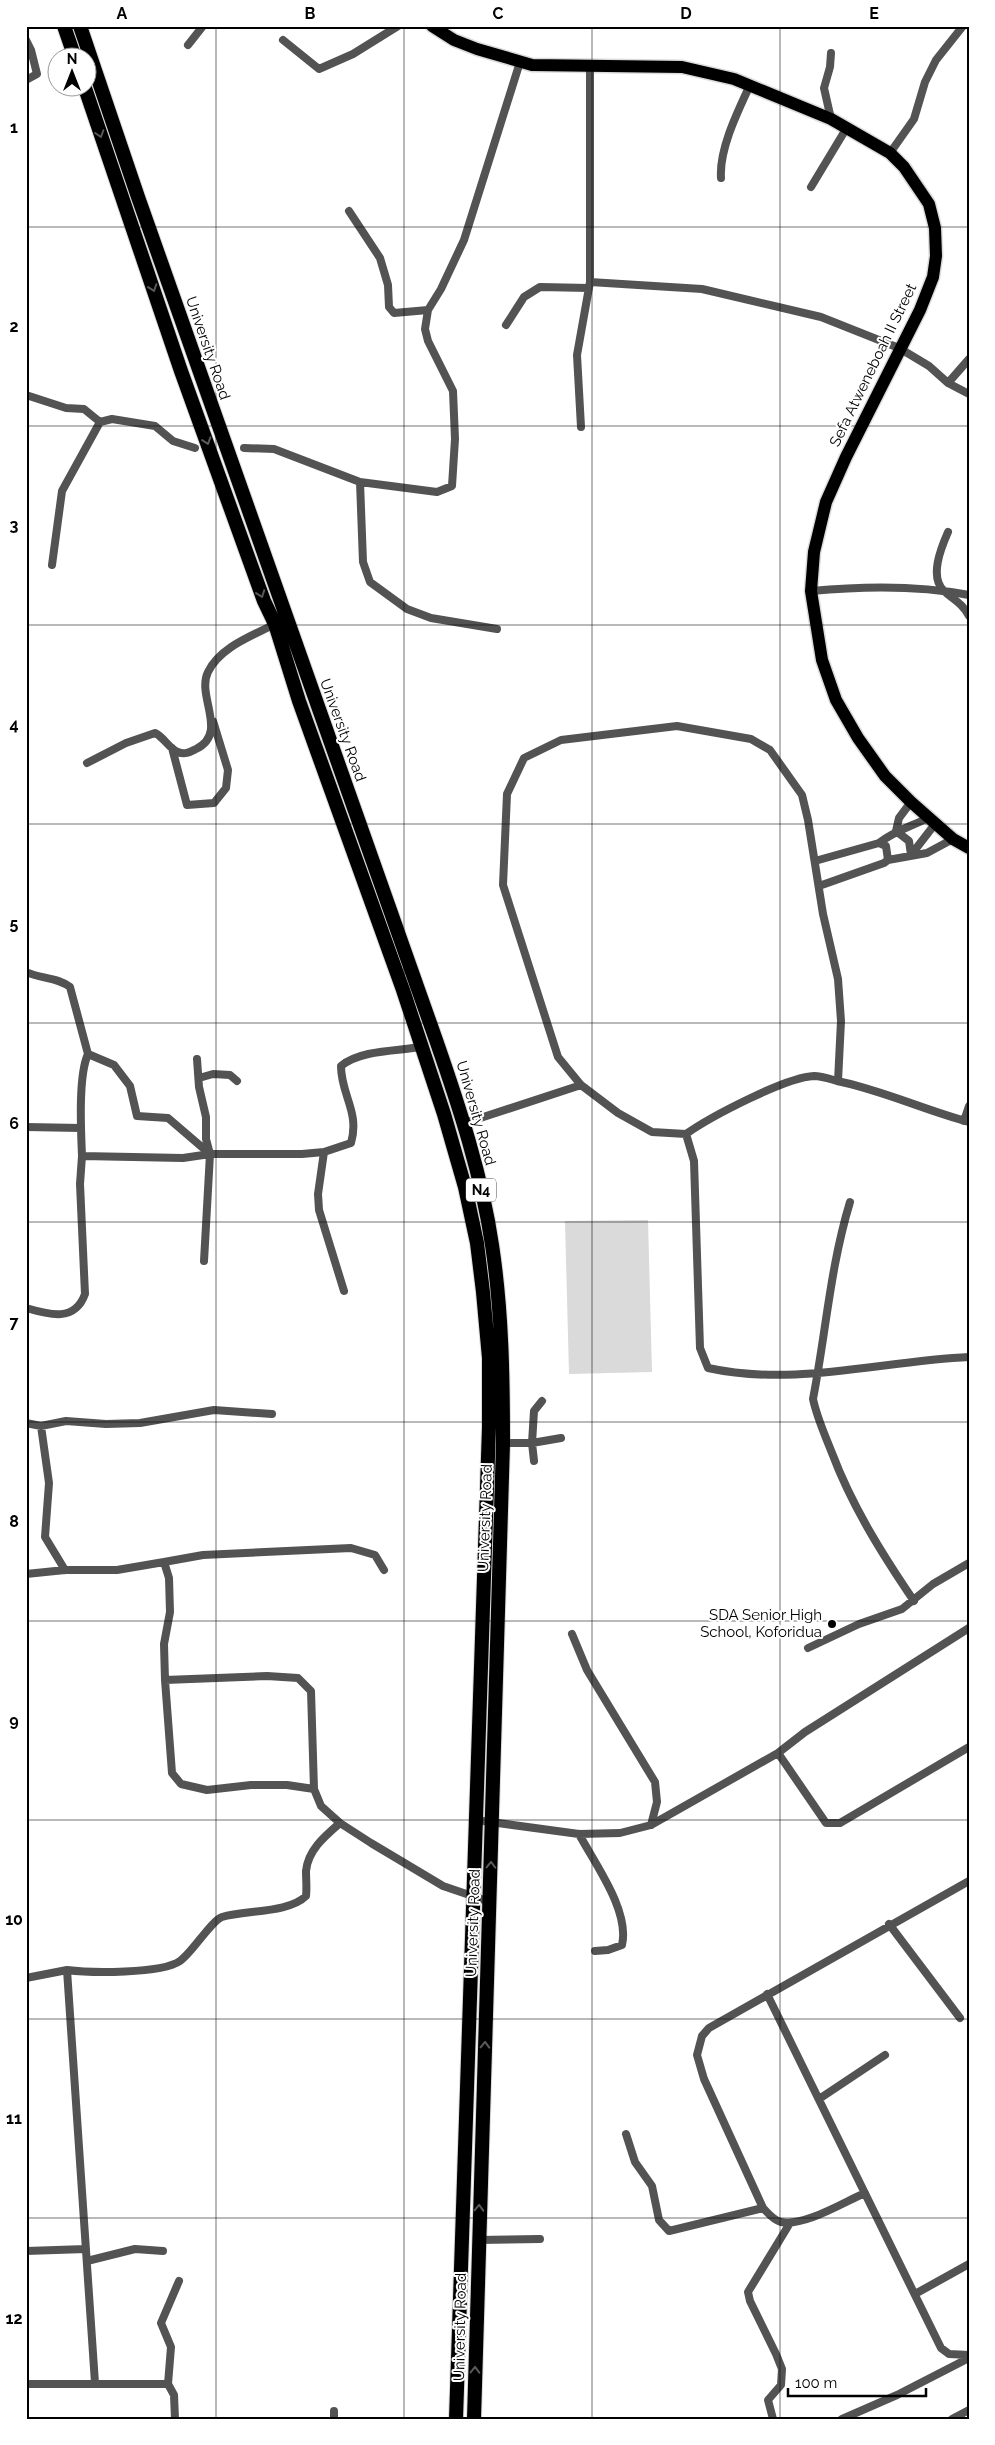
<svg xmlns="http://www.w3.org/2000/svg" width="995" height="2445" font-family="Raleway,sans-serif">
	<style>
		.green { fill: #dadada }
		.lines { fill: none; stroke-linecap: round; stroke-linejoin: round }
		.primary-casing { stroke: #dbdbdb; stroke-width: 15 }
		.trunk-casing { stroke: #dbdbdb; stroke-width: 16 }
		.minor { stroke: #535353; stroke-width: 8 }
		.primary { stroke: #000; stroke-width: 12 }
		.trunk { stroke: #000; stroke-width: 14 }
		.oneway { stroke: #595959 }
		.grid { fill: none; stroke: #000; stroke-width: 1; stroke-opacity: 0.55 }
		.poi-dot { fill: #000; stroke: #fff; stroke-width: 2 }
		.labels { text-anchor: middle; dominant-baseline: central; stroke-width: 4; stroke-linejoin: round; paint-order: stroke }
		.shield { fill: #fff; stroke: #4c4c4c; stroke-width: 1 }
		.shield-label { font-size: 14px; font-weight: bold; fill: #000 }
		.street-label { font-size: 15px; fill: #000; stroke: #fff }
		.poi-label { font-size: 15px; fill: #000; stroke: #fff; text-anchor: end }
		.neatline { fill: none; stroke: #000; stroke-width: 2 }
		.grid-label { font-size: 16px; text-anchor: middle; font-weight: bold; fill: #000 }
	</style>
	<rect width="100%" height="100%" fill="#fff"/>
	<!-- green -->
	<path class="green" d="M 648,1220 L 652,1372 L 569,1374 L 565,1221 Z"/>
	<g class="lines">
		<defs>
			<path id="primary" d="M 432,26 L 454,40 L 477,49 L 532,65 L 682,67 L 734,79 L 831,119 L 890,153 L 904,167 L 929,204 L 935,228 L 936,256 L 933,277 L 920,310 L 846,457 L 826,502 L 814,552 L 811,591 L 822,660 L 836,700 L 858,738 L 885,776 L 911,802 L 953,839 L 969,848"/>
			<path id="trunk" d="M 64,26 L 75,58
				M 80,26 L 138,197 L 436,1040 C 459,1106 482,1176 492,1245 C 502,1311 503,1377 503,1443 L 474,2419
				M 85,88 L 181,371 L 264,601 L 275,624 L 299,701 L 403,990 L 444,1114 L 465,1187 L 477,1243 L 483,1292 L 489,1358 L 489,1427 L 456,2419"/>
		</defs>
		<!-- primary casing -->
		<use href="#primary" class="primary-casing"/>
		<!-- trunk casing -->
		<use href="#trunk" class="trunk-casing"/>
		<!-- minor -->
		<path class="minor" d="M 26,40 L 31,50 L 37,74 L 26,80
			M 283,40 L 319,69 L 353,54 L 398,26
			M 188,45 L 203,26
			M 831,53 L 830,67 L 824,88 L 831,119
			M 890,153 L 914,119 L 925,82 L 936,60 L 963,26
			M 721,178 C 719,149 738,111 750,85
			M 811,187 L 846,129
			M 349,211 L 380,258 L 388,285 L 389,307 L 394,313 L 428,310
			M 590,282 L 702,289 L 821,317 L 899,348 L 929,366 L 948,383 L 969,394
			M 506,325 L 524,297 L 540,287 L 589,288
			M 948,383 L 969,359
			M 26,395 L 66,408 L 84,409 L 100,422 L 62,491 L 52,565
			M 100,422 L 112,419 L 155,426 L 173,441 L 195,448
			M 581,427 L 577,355 L 590,282 L 590,67
			M 244,448 L 274,449 L 360,482 L 437,492 L 452,486 L 455,439 L 453,391 L 428,341 L 425,329 L 428,310 L 441,289 L 464,240 L 520,62
			M 360,482 L 363,562 L 370,582 L 407,609 L 431,618 L 497,629
			M 948,532 C 941,548 929,577 944,591 C 954,600 963,604 969,616
			M 811,591 C 864,586 917,585 969,595
			M 172,748 L 187,805 L 214,803 L 226,788 L 228,770 L 213,721
			M 87,763 L 126,743 L 155,733 C 164,737 169,749 178,752 C 185,755 190,752 196,749 C 229,733 196,696 208,672 C 220,647 252,636 275,624
			M 896,831 L 899,818 L 911,802
			M 896,831 L 909,841 L 911,855
			M 879,843 C 896,830 910,827 928,818
			M 911,855 L 935,824
			M 888,860 L 927,853 L 953,839
			M 815,861 L 879,843 L 886,846 L 888,860 L 884,863 L 819,886
			M 26,972 C 41,979 57,977 70,987 L 88,1054 L 114,1065 L 130,1086 L 137,1116 L 168,1118 L 210,1154
			M 197,1059 L 199,1087 L 206,1117 L 206,1139 L 210,1154 L 204,1261
			M 199,1078 L 213,1074 L 230,1075 L 237,1081
			M 964,1121 L 969,1106
			M 969,1122 C 924,1110 882,1090 837,1081 C 830,1079 822,1076 814,1076 C 786,1077 710,1117 686,1134 L 694,1161 L 700,1348 L 708,1368 C 795,1387 881,1361 969,1357
			M 462,1124 L 581,1085
			M 26,1127 L 81,1128
			M 686,1134 L 652,1132 L 618,1113 L 581,1085 L 558,1057 L 503,885 L 507,794 L 524,758 L 561,740 L 677,726 L 751,739 L 770,750 L 802,795 L 808,820 L 823,914 L 838,979 L 841,1021 L 838,1081
			M 324,1152 L 318,1194 L 319,1210 L 344,1291
			M 82,1156 C 81,1131 78,1076 88,1054
			M 850,1202 C 830,1268 826,1332 813,1399 C 817,1418 825,1435 832,1453 C 852,1506 882,1554 914,1601
			M 26,1308 C 50,1315 75,1322 85,1294 L 80,1184 L 82,1156 L 183,1158 L 210,1154 L 302,1154 L 324,1152 L 351,1143 C 360,1112 341,1095 341,1066 C 360,1050 397,1051 421,1047
			M 26,1423 L 41,1426 L 66,1421 L 106,1424 L 140,1423 L 214,1410 L 272,1414
			M 41,1426 L 49,1483 L 45,1537 L 65,1570
			M 503,1443 L 532,1443 L 534,1411 L 542,1401
			M 534,1461 L 532,1443 L 561,1438
			M 164,1562 L 203,1555 L 351,1548 L 375,1555 L 384,1570
			M 26,1574 L 65,1570 L 117,1570 L 164,1562 L 169,1578 L 170,1612 L 164,1644 L 165,1680 L 172,1773 L 181,1784 L 207,1790 L 251,1785 L 287,1785 L 314,1789 L 321,1806 L 340,1823 L 371,1843 L 443,1886 L 490,1902
			M 572,1634 L 587,1670 L 655,1782 L 657,1802 L 651,1825
			M 808,1648 L 859,1624 L 902,1609 L 933,1584 L 969,1563
			M 165,1680 L 267,1676 L 298,1678 L 311,1691 L 314,1789
			M 778,1753 L 826,1823 L 840,1823 L 969,1747
			M 476,1820 L 579,1834 L 620,1833 L 651,1825 L 778,1753 L 805,1732 L 969,1628
			M 579,1834 C 595,1864 630,1911 622,1945 L 608,1950 L 595,1951
			M 889,1924 L 960,2018
			M 26,1978 L 67,1970
			M 767,1994 L 941,2348 L 949,2354 L 969,2355
			M 819,2099 L 885,2055
			M 626,2134 L 635,2162 L 652,2186 L 659,2220 L 669,2231 L 763,2208
			M 865,2193 C 844,2202 804,2227 781,2222 C 773,2220 768,2213 763,2208 L 704,2079 L 697,2055 L 702,2036 L 709,2028 L 969,1881
			M 478,2240 L 540,2239
			M 26,2251 L 86,2249
			M 87,2261 L 135,2249 L 163,2251
			M 915,2294 L 969,2264
			M 95,2383 L 67,1970 C 90,1973 161,1974 180,1961 C 192,1953 211,1921 222,1917 C 246,1910 289,1913 306,1896 C 307,1888 306,1880 306,1871 C 308,1850 325,1836 340,1823
			M 26,2384 L 168,2384
			M 334,2411 L 334,2419
			M 175,2419 L 174,2395 L 168,2384 L 171,2347 L 161,2323 L 179,2281
			M 773,2419 L 768,2400 L 781,2385 L 782,2369 L 776,2354 L 750,2301 L 748,2292 L 790,2223
			M 842,2419 L 897,2395 L 969,2358
			M 952,2419 L 969,2410"/>
		<!-- primary -->
		<use href="#primary" class="primary"/>
		<!-- trunk -->
		<use href="#trunk" class="trunk"/>
	</g>
	<!-- one-way arrows -->
	<defs><path id="oneway-chevron" d="M-2-3.5L2.5 0L-2 3.5" fill="none" stroke-width="1.6" stroke-linecap="round" stroke-linejoin="round" transform="scale(1.25)"/></defs>
	<g class="oneway">
		<use href="#oneway-chevron" transform="translate(100 134) rotate(72)"/>
		<use href="#oneway-chevron" transform="translate(153 288) rotate(71)"/>
		<use href="#oneway-chevron" transform="translate(207 441) rotate(71)"/>
		<use href="#oneway-chevron" transform="translate(261 594) rotate(70)"/>
		<use href="#oneway-chevron" transform="translate(491 1865) rotate(-89)"/>
		<use href="#oneway-chevron" transform="translate(485 2045) rotate(-88)"/>
		<use href="#oneway-chevron" transform="translate(479 2208) rotate(-88)"/>
		<use href="#oneway-chevron" transform="translate(475 2370) rotate(-89)"/>
	</g>
	<!-- grid -->
	<path class="grid" d="M 216,26 L 216,2419M 404,26 L 404,2419M 592,26 L 592,2419M 780,26 L 780,2419M 26,227 L 969,227M 26,426 L 969,426M 26,625 L 969,625M 26,824 L 969,824M 26,1023 L 969,1023M 26,1222 L 969,1222M 26,1422 L 969,1422M 26,1621 L 969,1621M 26,1820 L 969,1820M 26,2019 L 969,2019M 26,2218 L 969,2218"/>
	<!-- markers -->
	<circle class="poi-dot" cx="832" cy="1624" r="5"/>
	<g class="labels">
		<!-- shield labels -->
		<rect class="shield" x="466" y="1178.5" width="30" height="23" rx="4"/>
		<g class="shield-label">
			<text x="481" y="1190">N4</text>
		</g>
		<!-- street labels -->
		<g class="street-label">
			<text transform="translate(208 348) rotate(71)">University Road</text>
			<text transform="translate(873 365) rotate(-64)">Sefa Atweneboah II Street</text>
			<text transform="translate(343 730) rotate(70)">University Road</text>
			<text transform="translate(476 1113) rotate(74)">University Road</text>
			<text transform="translate(485 1518) rotate(-88)">University Road</text>
			<text transform="translate(473 1923) rotate(-88)">University Road</text>
			<text transform="translate(460 2327) rotate(-89)">University Road</text>
		</g>
		<!-- poi labels -->
		<g class="poi-label">
			<text x="822" y="1615">SDA Senior High<tspan x="822" dy="17">School, Koforidua</tspan></text>
		</g>
	</g>
	<!-- border -->
	<rect width="995" height="2445" fill="none" stroke="#ffffff" stroke-width="55"/>
	<!-- north arrow -->
	<g transform="translate(72 72)"><circle r="24" fill="#ffffff" stroke="#999999"/>
	<path d="M0-4L9 19L0 12L-9 19Z" fill="#000000"/>
	<text y="-8" font-size="14" font-weight="bold" text-anchor="middle" fill="#000000">N</text>
	</g>
	<!-- scale -->
	<path d="M788 2388v8h138v-8" fill="none" stroke="#000000" stroke-width="2.5"/>
	<text x="795" y="2388" font-size="15" fill="#000000" stroke="#ffffff" stroke-width="4" paint-order="stroke">100 m</text>
	<rect x="28" y="28" width="940" height="2390" class="neatline"/>
	<g class="grid-label">
		<text x="122" y="19">A</text>
		<text x="310" y="19">B</text>
		<text x="498" y="19">C</text>
		<text x="686" y="19">D</text>
		<text x="874" y="19">E</text>
		<text x="14" y="133">1</text>
		<text x="14" y="332">2</text>
		<text x="14" y="531">3</text>
		<text x="14" y="730">4</text>
		<text x="14" y="929">5</text>
		<text x="14" y="1129">6</text>
		<text x="14" y="1328">7</text>
		<text x="14" y="1527">8</text>
		<text x="14" y="1726">9</text>
		<text x="14" y="1925">10</text>
		<text x="14" y="2124">11</text>
		<text x="14" y="2324">12</text>
	</g>
</svg>
